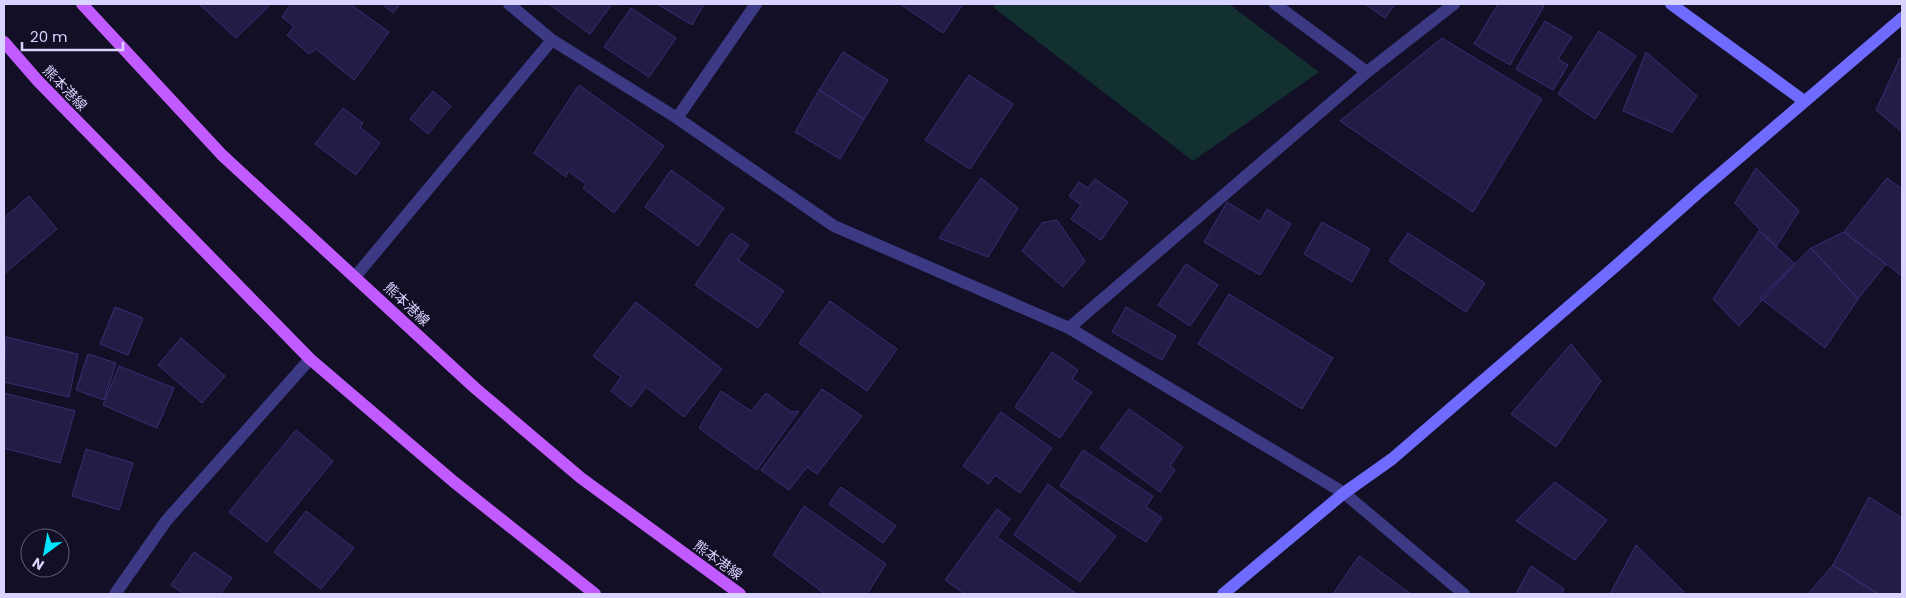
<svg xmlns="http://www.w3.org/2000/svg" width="1906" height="598" font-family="Poppins,'Noto Sans JP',sans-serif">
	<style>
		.green { fill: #12302f }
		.building { fill: #241b47; stroke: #3b2d73 }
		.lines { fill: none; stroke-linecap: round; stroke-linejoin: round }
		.street { stroke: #3d3a85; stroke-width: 12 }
		.secondary { stroke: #6f6bff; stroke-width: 12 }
		.primary { stroke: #c25bff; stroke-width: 12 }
		.labels { text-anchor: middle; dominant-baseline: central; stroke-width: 4; stroke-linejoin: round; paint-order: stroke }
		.street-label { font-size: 14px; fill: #d9d4ff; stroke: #130f26 }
	</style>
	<rect width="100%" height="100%" fill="#130f26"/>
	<!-- green -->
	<path class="green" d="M 995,4 L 1229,4 L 1319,72 L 1193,161 L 993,7 Z"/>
	<!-- building -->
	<path class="building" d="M 199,4 L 271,4 L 236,38 Z
		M 291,4 L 350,4 L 389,32 L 354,80 L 316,49 L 309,54 L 287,35 L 294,27 L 282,17 Z
		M 382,4 L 400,4 L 393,13 Z
		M 549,4 L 612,4 L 590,34 Z
		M 657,4 L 704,4 L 692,25 Z
		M 900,4 L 963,4 L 943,33 Z
		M 1365,4 L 1395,4 L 1385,18 Z
		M 1498,4 L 1540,4 L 1544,6 L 1510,65 L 1474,44 Z
		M 631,8 L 676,38 L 649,77 L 604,47 Z
		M 1545,21 L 1572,37 L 1558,59 L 1568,65 L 1553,90 L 1516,69 Z
		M 1599,31 L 1636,56 L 1595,119 L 1558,94 Z
		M 1442,38 L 1542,99 L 1473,212 L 1340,121 Z
		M 843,52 L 888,80 L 864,119 L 819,90 Z
		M 1646,52 L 1697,96 L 1672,132 L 1623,111 Z
		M 1900,58 L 1902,60 L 1902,132 L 1876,110 Z
		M 969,75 L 1013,104 L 970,169 L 925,140 Z
		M 579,85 L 664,146 L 614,213 L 583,188 L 586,184 L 568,171 L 566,177 L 534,153 Z
		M 819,90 L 864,119 L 840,159 L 795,132 Z
		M 433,91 L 451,106 L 428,134 L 410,119 Z
		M 343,108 L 363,123 L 360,127 L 380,143 L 356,175 L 315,144 Z
		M 1756,168 L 1799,211 L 1776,247 L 1735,203 Z
		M 671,170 L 724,208 L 698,246 L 645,207 Z
		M 981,178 L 1018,208 L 988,257 L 939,238 Z
		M 1887,178 L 1902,189 L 1902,276 L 1844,232 Z
		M 1095,179 L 1128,202 L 1101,240 L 1071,219 L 1081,205 L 1069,196 L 1079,182 L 1088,188 Z
		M 29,196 L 57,229 L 4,274 L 4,218 Z
		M 1227,202 L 1260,222 L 1267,209 L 1291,224 L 1260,275 L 1204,242 Z
		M 1057,220 L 1085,261 L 1063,287 L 1022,251 L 1042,223 Z
		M 1322,222 L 1370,249 L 1352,282 L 1304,254 Z
		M 1759,231 L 1795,264 L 1739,326 L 1713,299 Z
		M 1844,232 L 1886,264 L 1858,299 L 1811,248 Z
		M 731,233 L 749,245 L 738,260 L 784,291 L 758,328 L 695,285 Z
		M 1408,233 L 1485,283 L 1466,312 L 1389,261 Z
		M 1811,248 L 1858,299 L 1825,348 L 1760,298 Z
		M 1186,264 L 1218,285 L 1190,326 L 1158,305 Z
		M 1229,294 L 1333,358 L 1302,409 L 1198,344 Z
		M 830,301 L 897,349 L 867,391 L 799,343 Z
		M 636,302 L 722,369 L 684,417 L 646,387 L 631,407 L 611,391 L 621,377 L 593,356 Z
		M 115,307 L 143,318 L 128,355 L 100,344 Z
		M 1126,307 L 1176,336 L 1162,360 L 1112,332 Z
		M 6,337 L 78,354 L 69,397 L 4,382 Z
		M 181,338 L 225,376 L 202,403 L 158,365 Z
		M 1571,344 L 1601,381 L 1556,447 L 1511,414 Z
		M 1052,352 L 1078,370 L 1072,379 L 1092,392 L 1060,438 L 1015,407 Z
		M 88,354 L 116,363 L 104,400 L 76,390 Z
		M 119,366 L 174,388 L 157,428 L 103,405 Z
		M 822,389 L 862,416 L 817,474 L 807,467 L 789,490 L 761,470 Z
		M 721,391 L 751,411 L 766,393 L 791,412 L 799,411 L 757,470 L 699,428 Z
		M 4,393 L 75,411 L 60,463 L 4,448 Z
		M 1129,409 L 1183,447 L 1170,466 L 1175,470 L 1160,492 L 1100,448 Z
		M 1001,412 L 1052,448 L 1020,493 L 995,475 L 989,484 L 963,466 Z
		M 296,430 L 333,461 L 267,542 L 229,512 Z
		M 86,449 L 133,463 L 119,510 L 72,496 Z
		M 1083,450 L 1153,496 L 1146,507 L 1162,518 L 1146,542 L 1060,486 Z
		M 1555,482 L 1607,520 L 1575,560 L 1516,521 Z
		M 1048,484 L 1116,536 L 1080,582 L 1014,535 Z
		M 841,487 L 896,526 L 883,543 L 829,504 Z
		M 1869,497 L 1902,518 L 1902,594 L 1878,594 L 1833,565 Z
		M 804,506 L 886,564 L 867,594 L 825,594 L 773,555 Z
		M 997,509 L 1010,519 L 997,537 L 1077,594 L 965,594 L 945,580 Z
		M 306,511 L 354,548 L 321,589 L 274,552 Z
		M 1636,545 L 1684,592 L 1682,594 L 1610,594 Z
		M 194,552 L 232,578 L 220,594 L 184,594 L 171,585 Z
		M 1359,556 L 1411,594 L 1333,594 Z
		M 1833,565 L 1878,594 L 1808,594 Z
		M 1531,566 L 1564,589 L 1561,594 L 1516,594 Z"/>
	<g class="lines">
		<!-- street -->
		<path class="street" d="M 509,4 L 552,40 L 677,118 L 834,226 L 1069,328 L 1344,493 L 1464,594
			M 1275,4 L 1367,72
			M 677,118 L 756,4
			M 355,277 L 552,40
			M 1069,328 L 1367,72 L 1454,4
			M 115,594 L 166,521 L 310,359"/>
		<!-- secondary -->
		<path class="secondary" d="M 1671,4 L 1804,101
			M 1223,594 L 1344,493 L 1392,459 L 1618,264 L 1699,192 L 1902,18"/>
		<!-- primary -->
		<path class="primary" d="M 82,4 L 222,155 L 475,388 L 581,478 L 740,594
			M 4,42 L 38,81 L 310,359 L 454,482 L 595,594"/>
	</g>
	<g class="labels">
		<!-- street labels -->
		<g class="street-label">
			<text transform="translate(65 88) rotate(46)">熊本港線</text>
			<text transform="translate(407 304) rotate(43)">熊本港線</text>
			<text transform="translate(718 560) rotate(36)">熊本港線</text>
		</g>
	</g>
	<!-- border -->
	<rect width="1906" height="598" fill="none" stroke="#d9d4ff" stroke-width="10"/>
	<!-- north arrow -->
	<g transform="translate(45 553) rotate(212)"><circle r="24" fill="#130f26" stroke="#625e7d"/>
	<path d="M0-4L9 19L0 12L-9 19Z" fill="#00e5ff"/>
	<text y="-8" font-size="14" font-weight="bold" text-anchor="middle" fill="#d9d4ff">N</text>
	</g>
	<!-- scale -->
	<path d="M22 42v8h101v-8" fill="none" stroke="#d9d4ff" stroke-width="2.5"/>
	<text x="30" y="42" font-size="15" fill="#d9d4ff" stroke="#130f26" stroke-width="4" paint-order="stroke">20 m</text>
</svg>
